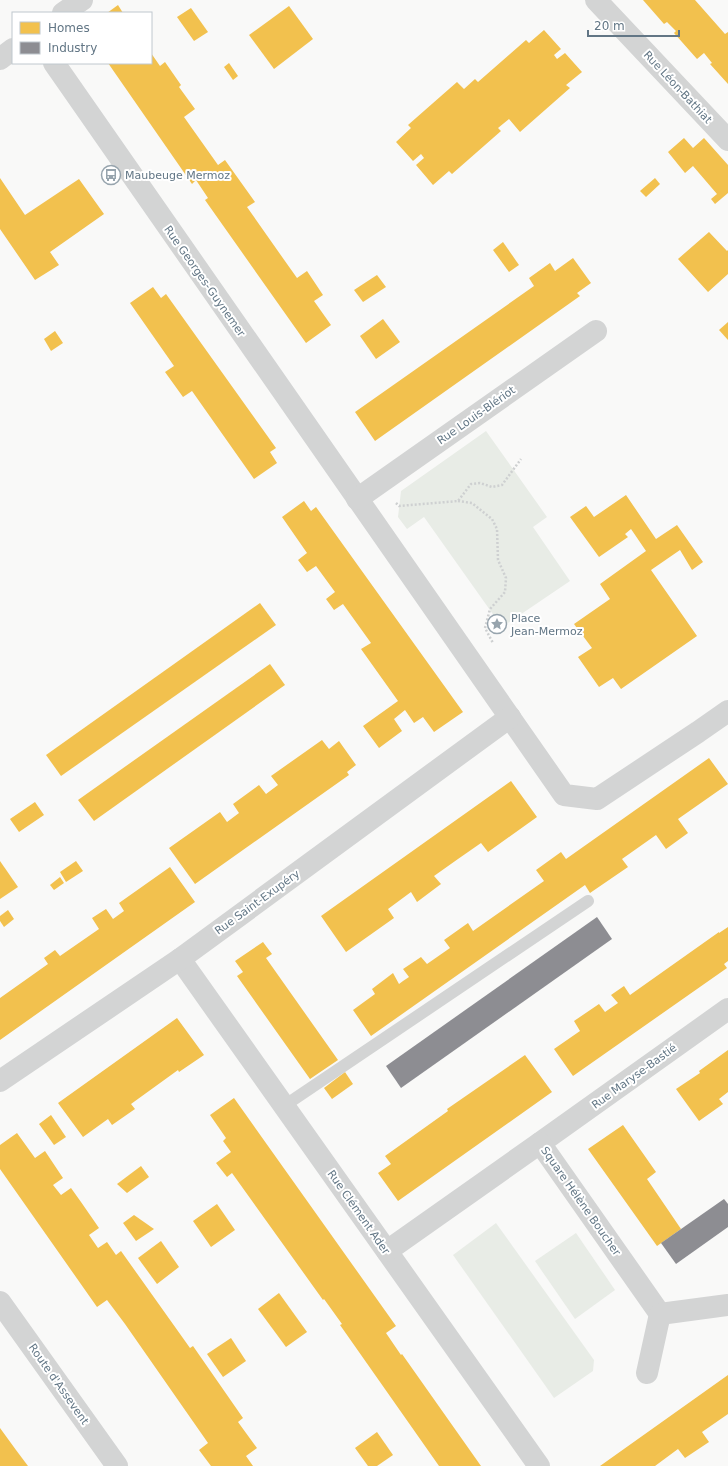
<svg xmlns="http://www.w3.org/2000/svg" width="728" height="1466" font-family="'DejaVu Sans',sans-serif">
	<rect width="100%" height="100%" fill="#f9f9f8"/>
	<g fill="#e8ece6">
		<polygon points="486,431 547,517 533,527 570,581 502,627 424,517 407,529 398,517 401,491"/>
		<polygon points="496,1223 594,1360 593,1371 554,1398 453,1255"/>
		<polygon points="576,1233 615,1290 575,1319 535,1261"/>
	</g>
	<g fill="#f2c14e">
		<polygon points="643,0 695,0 725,34 728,32 728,84 710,64 712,63 704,53 697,59 674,33 676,31 667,22 664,24"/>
		<polygon points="118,5 123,13 107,13"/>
		<polygon points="289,6 313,39 274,69 249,35"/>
		<polygon points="191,8 208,32 194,41 177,17"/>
		<polygon points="544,30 561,49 554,55 557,59 565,53 582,72 566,85 570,88 520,132 509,119 498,128 501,131 452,174 449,171 433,185 416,165 424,158 421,154 413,161 396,142 411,128 408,125 457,82 464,89 475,79 478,82 526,40 529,43"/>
		<polygon points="151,53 160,66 165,62 181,85 179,87 195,109 184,117 218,165 225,160 255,202 247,207 280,254 297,278 307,271 323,295 314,301 331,325 306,343 205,200 208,198 196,180 192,184 108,63 151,63"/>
		<polygon points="229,63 238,76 233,80 224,67"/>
		<polygon points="684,138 693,148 704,138 728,165 728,193 715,204 711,199 717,194 693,166 685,173 668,152"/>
		<polygon points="0,178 25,215 79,179 104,214 50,252 59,265 35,280 0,229"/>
		<polygon points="655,178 660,184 646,197 640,191"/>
		<polygon points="709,232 727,251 728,250 728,274 708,292 678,259"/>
		<polygon points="503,242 519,265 509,272 493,250"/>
		<polygon points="573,258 591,283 577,293 580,296 375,441 355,412 534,286 529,278 550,263 555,271"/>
		<polygon points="377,275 386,287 363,302 354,290"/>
		<polygon points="153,287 161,298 166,294 276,448 270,452 277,463 254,479 192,391 183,397 165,372 174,366 130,303"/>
		<polygon points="383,319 400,342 376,359 360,336"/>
		<polygon points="728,322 728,340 719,330"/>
		<polygon points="55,331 63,343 51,351 44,339"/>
		<polygon points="626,495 656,539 677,525 703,562 692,570 680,550 651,570 697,636 621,689 613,678 599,687 578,657 592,648 574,624 610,599 600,584 646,551 631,529 625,534 628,537 599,557 570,517 586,506 594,517"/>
		<polygon points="304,501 311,511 316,507 463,712 434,732 423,717 414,723 405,710 394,719 402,731 379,748 363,726 398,701 361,649 371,643 343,604 334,610 326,599 335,592 316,566 307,572 298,560 307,553 282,517"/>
		<polygon points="260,603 276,625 61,776 46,755"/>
		<polygon points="270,664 285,685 94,821 78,800"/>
		<polygon points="322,740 329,749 339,741 356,765 347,772 349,775 195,884 169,848 220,812 227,822 239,813 233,804 259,785 266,794 278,785 271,776"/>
		<polygon points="709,758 728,784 678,819 688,833 666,849 656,835 622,859 628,867 590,893 585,885 371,1036 353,1010 375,994 372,989 393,973 399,984 403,981 409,977 403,969 421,957 427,964 450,948 444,940 468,923 473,931 544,881 536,870 561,852 566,859"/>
		<polygon points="511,781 537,817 488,852 481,843 458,859 434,876 441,884 417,902 411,892 388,909 394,918 346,952 321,916"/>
		<polygon points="35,802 44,815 19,832 10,819"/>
		<polygon points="0,861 18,887 0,899"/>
		<polygon points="76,861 83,871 66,882 60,872"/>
		<polygon points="170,867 195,902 0,1040 0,998 48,964 44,958 55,950 60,956 99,929 92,918 106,909 113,919 124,911 119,903"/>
		<polygon points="60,877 64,883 54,890 50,885"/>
		<polygon points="8,910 14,919 4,927 0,921 0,916"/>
		<polygon points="728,927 728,961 724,964 727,968 573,1076 554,1049 580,1031 574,1021 599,1004 605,1012 618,1003 611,995 624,986 630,995 719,932 719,933"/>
		<polygon points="263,942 272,954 266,958 338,1060 310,1079 237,976 243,972 235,961"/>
		<polygon points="177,1018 204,1055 179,1072 178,1070 131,1104 135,1109 112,1125 108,1119 83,1137 58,1103"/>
		<polygon points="728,1050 728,1092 719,1099 723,1104 699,1121 676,1089 700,1073 699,1071"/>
		<polygon points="525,1055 552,1092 398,1201 378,1173 391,1164 385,1156 448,1111 447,1109"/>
		<polygon points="345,1072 353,1084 332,1099 324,1088"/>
		<polygon points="234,1098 396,1326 386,1333 401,1355 402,1354 481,1466 439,1466 340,1325 342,1324 324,1299 323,1300 232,1173 227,1177 216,1163 231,1152 223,1141 226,1138 210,1115"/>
		<polygon points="51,1115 66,1137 54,1145 39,1124"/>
		<polygon points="623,1125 656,1172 647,1179 681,1229 657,1246 588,1149"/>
		<polygon points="17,1133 35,1158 45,1151 63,1178 53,1185 61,1195 71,1188 81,1202 99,1228 89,1235 98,1248 107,1242 116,1255 121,1251 190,1348 193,1346 243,1418 238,1422 257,1448 246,1456 253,1466 211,1466 199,1450 208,1443 125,1324 107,1300 97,1307 0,1169 0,1145"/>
		<polygon points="141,1166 149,1177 127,1193 117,1184"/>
		<polygon points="217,1204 235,1230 211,1247 193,1221"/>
		<polygon points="134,1215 154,1229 136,1241 123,1223"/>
		<polygon points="161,1241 179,1267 157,1284 138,1258"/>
		<polygon points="279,1293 307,1332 286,1347 258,1309"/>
		<polygon points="231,1338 246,1361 223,1377 207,1354"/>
		<polygon points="728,1375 728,1414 702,1432 709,1442 685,1458 678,1449 655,1466 600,1466"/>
		<polygon points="0,1428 16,1450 28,1466 0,1466"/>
		<polygon points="377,1432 393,1455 377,1466 368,1466 355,1448"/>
	</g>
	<g fill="#8d8d92">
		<polygon points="597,917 612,939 401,1088 386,1066"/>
		<polygon points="724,1199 728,1204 728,1227 676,1264 661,1243"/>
	</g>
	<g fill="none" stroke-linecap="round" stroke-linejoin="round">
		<g stroke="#ced0d1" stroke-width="2.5" stroke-dasharray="2 2" stroke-linecap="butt">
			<polyline points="458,501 472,503 492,519 497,529 498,560 506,578 505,592 490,609 485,628 493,643"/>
			<polyline points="396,503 399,506 458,501 471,484 480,483 492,487 502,485 521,459"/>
		</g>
		<polyline stroke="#d3d4d4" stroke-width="12" points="284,1106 588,901"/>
		<g stroke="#d3d4d4" stroke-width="22">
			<polyline points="596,0 728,140"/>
			<polyline points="63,13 82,0"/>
			<polyline points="0,59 13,49"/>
			<polyline points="54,63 564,795 597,799 698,732 728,711"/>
			<polyline points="357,499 596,331"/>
			<polyline points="180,959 539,1466"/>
			<polyline points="0,1081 180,959 510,717"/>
			<polyline points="540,1143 728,1009"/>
			<polyline points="387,1251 540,1143 660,1314"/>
			<polyline points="647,1373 660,1314 728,1305"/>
		</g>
		<polyline stroke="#d3d4d4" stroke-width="22" points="0,1302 117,1466"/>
	</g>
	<defs>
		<symbol id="bus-ring" viewBox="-11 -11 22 22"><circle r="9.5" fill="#fff" stroke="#97a4ad" stroke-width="1.5"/><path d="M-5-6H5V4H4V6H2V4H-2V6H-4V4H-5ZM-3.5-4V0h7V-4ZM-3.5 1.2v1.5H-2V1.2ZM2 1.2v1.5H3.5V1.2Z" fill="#97a4ad"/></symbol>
		<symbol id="sight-ring" viewBox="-11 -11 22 22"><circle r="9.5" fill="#fff" stroke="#97a4ad" stroke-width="1.5"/><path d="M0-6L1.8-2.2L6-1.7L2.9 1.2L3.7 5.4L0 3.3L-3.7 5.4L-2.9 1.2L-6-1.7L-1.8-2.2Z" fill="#97a4ad"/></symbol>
	</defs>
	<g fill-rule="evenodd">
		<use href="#bus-ring" x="100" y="164" width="22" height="22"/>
		<use href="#sight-ring" x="486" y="613" width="22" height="22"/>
	</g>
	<g text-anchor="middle" stroke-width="4" stroke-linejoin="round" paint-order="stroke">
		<g font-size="11" fill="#627685" stroke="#fff">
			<text transform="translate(678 87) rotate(47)" y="4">Rue Léon-Bathiat</text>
			<text transform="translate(205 281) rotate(55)" y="4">Rue Georges-Guynemer</text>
			<text transform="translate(476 415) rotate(-35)" y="4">Rue Louis-Blériot</text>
			<text transform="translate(257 902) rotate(-36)" y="4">Rue Saint-Exupéry</text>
			<text transform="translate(634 1076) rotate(-36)" y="4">Rue Maryse-Bastié</text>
			<text transform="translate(581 1201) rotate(55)" y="4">Square Hélène Boucher</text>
			<text transform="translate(359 1212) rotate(55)" y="4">Rue Clément Ader</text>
			<text transform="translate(59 1384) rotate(55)" y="4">Route d'Assevent</text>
		</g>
		<g font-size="11" fill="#627685" stroke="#fff" text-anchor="start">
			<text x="125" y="179">Maubeuge Mermoz</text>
			<text x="511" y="622">Place<tspan x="511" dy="13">Jean-Mermoz</tspan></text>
		</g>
	</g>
	<rect x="12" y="12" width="140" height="52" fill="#ffffff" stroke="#c0c8ce"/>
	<rect x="20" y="22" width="20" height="12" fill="#f2c14e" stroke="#c0c8ce"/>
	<text x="48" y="32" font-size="12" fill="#627685">Homes</text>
	<rect x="20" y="42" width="20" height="12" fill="#8d8d92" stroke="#c0c8ce"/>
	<text x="48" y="52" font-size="12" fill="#627685">Industry</text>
	<path d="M588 30v6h91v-6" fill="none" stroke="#627685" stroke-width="2"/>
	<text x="594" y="30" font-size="12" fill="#627685" stroke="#ffffff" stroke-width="3" paint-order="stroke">20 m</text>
</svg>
